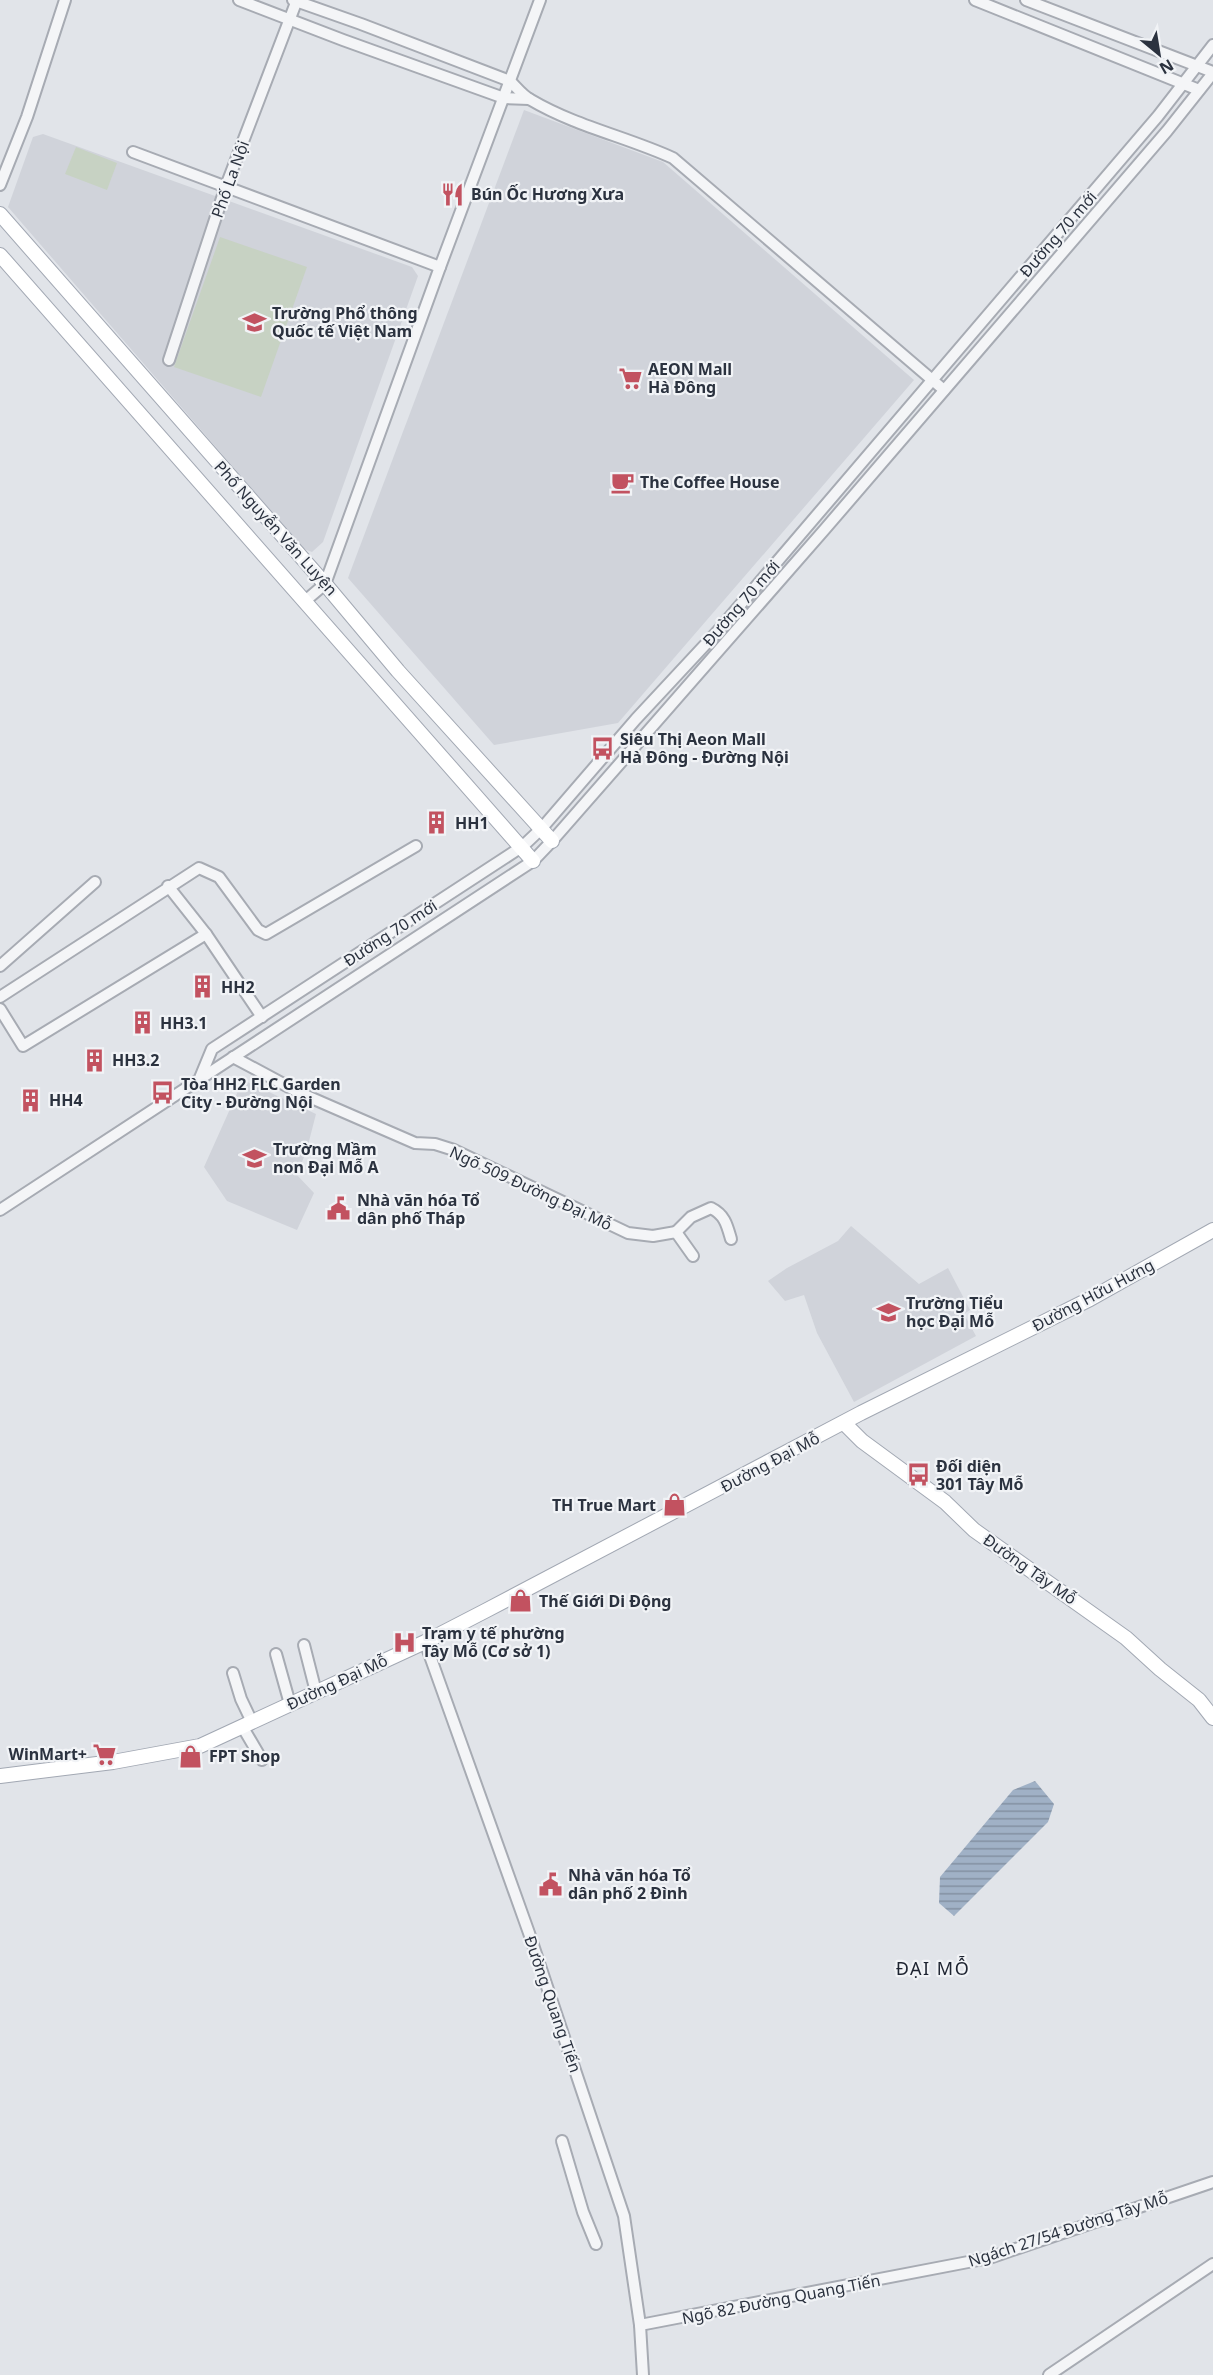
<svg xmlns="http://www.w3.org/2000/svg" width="1213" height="2375" font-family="'Noto Sans',sans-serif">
	<defs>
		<pattern id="water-rules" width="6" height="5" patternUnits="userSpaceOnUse" patternTransform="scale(1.5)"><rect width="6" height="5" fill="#a0b1c6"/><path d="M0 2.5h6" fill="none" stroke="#8391a2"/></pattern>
	</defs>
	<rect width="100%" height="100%" fill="#e1e4e9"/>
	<g fill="#d0d3da">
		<polygon points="524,110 663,162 914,380 618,723 494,745 348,578"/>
		<polygon points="43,134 412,267 418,276 323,542 312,552 304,549 8,207 33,137"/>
		<polygon points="243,1080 316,1114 307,1149 297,1175 314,1193 297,1230 227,1201 204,1167"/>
		<polygon points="851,1226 919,1284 948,1268 970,1310 964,1314 976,1336 854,1402 817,1333 804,1295 785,1301 768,1281 787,1268 838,1241"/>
	</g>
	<g fill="#c7d2c3">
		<polygon points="76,147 117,163 107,190 65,174"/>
		<polygon points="220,237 307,267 261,397 174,367"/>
	</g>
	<polygon fill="url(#water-rules)" points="1035,1781 1054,1804 1048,1822 954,1916 939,1903 940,1877 1013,1790"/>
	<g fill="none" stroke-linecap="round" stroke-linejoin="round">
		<defs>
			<g id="minor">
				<polyline points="239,0 343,40 504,98 529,99"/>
				<path d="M293 0 361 24 510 81C517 88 523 96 531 100 575 126 627 137 673 158L944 390"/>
				<polyline points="975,0 1199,90"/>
				<polyline points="1026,0 1213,72"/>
				<polyline points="133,152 440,267"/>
				<polyline points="0,185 27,117 65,0"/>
				<polyline points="169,360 226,186 297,0"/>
				<polyline points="305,601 325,584 440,267 540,0"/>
				<polyline points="206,934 262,1017"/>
				<polyline points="0,966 95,882"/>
				<polyline points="0,997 199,868 219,877 258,930 266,934 416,846"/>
				<polyline points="0,1009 23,1046 206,934 168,886"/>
				<polyline points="233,1057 300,1093 415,1143 435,1144 454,1150 628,1233 653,1236 676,1232 693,1256"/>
				<polyline points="200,1078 212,1049 523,846 542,828 636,719 717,632 1158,116 1213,45"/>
				<polyline points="0,1210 533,861 552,841 825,529 1167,131 1213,73"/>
				<path d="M676 1232 691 1217 711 1208C725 1215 727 1225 731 1239"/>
				<polyline points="425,1642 529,1933 624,2216 640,2325 643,2375"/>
				<polyline points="304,1645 316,1692"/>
				<polyline points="276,1654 290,1704"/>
				<polyline points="233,1673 241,1699 252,1722"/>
				<polyline points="242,1726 262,1760"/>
				<polyline points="562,2141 583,2212 596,2244"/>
				<polyline points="640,2325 989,2258 1213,2182"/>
				<polyline points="1049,2375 1213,2264"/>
			</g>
			<g id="major">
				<polyline points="0,214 325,584 398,671 552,841"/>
				<polyline points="0,255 533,861"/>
				<polyline points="844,1423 862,1441 945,1502 974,1530 1126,1638 1160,1669 1199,1700 1213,1718"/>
				<polyline points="0,1776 113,1762 200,1746 425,1642 485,1611 861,1413 1090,1299 1213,1230"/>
			</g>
		</defs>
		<use href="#minor" stroke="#a7abb3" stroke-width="14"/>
		<use href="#major" stroke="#a2a8b3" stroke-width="16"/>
		<use href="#minor" stroke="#f4f5f7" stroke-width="10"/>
		<use href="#major" stroke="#fff" stroke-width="14"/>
	</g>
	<defs>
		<symbol id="restaurant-bare" viewBox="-9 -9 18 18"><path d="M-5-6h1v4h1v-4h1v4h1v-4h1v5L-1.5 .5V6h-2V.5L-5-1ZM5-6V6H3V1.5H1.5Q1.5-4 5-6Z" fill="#c25260" stroke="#f1f3f6" stroke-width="2.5" paint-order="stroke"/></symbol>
		<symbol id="school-bare" viewBox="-9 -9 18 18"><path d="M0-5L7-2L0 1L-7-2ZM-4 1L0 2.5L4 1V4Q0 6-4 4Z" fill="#c25260" stroke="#f1f3f6" stroke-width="2.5" paint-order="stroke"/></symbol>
		<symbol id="supermarket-bare" viewBox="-9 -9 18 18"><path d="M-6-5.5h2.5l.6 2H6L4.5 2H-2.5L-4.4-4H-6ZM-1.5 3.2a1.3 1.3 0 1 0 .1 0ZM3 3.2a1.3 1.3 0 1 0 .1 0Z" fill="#c25260" stroke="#f1f3f6" stroke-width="2.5" paint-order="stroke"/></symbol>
		<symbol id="cafe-bare" viewBox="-9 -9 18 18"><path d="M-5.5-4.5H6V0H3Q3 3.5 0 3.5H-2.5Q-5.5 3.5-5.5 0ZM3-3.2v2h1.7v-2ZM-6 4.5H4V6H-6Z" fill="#c25260" stroke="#f1f3f6" stroke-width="2.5" paint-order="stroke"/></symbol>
		<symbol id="bus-bare" viewBox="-9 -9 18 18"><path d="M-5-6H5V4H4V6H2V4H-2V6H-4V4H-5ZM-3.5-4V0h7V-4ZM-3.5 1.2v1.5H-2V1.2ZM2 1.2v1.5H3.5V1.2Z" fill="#c25260" stroke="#f1f3f6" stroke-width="2.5" paint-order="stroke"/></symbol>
		<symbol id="building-bare" viewBox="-9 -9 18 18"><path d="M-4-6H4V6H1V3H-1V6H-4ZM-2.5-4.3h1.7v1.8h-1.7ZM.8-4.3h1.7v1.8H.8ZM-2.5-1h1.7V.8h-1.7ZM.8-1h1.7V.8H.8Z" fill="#c25260" stroke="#f1f3f6" stroke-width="2.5" paint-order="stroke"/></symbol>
		<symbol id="civic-bare" viewBox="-9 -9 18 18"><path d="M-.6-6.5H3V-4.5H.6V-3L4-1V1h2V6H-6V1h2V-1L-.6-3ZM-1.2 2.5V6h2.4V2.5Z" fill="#c25260" stroke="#f1f3f6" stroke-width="2.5" paint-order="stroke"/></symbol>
		<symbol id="shop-bare" viewBox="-9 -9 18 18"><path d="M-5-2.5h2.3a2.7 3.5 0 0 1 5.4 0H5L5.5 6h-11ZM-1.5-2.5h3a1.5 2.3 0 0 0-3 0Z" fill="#c25260" stroke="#f1f3f6" stroke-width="2.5" paint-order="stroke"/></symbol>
		<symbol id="hospital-bare" viewBox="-9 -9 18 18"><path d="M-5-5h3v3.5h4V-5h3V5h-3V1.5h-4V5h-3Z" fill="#c25260" stroke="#f1f3f6" stroke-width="2.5" paint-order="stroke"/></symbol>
	</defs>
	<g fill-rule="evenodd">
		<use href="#restaurant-bare" x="436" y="178" width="33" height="33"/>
		<use href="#school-bare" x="238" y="306" width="33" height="33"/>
		<use href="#supermarket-bare" x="614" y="362" width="33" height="33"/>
		<use href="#cafe-bare" x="606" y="466" width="33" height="33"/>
		<use href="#bus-bare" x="586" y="732" width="33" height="33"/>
		<use href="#building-bare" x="420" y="806" width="33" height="33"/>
		<use href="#building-bare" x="186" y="970" width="33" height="33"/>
		<use href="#building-bare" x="126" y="1006" width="33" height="33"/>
		<use href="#building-bare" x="78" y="1044" width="33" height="33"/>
		<use href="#bus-bare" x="146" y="1076" width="33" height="33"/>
		<use href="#building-bare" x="14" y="1084" width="33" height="33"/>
		<use href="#school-bare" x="238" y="1142" width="33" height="33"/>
		<use href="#civic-bare" x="322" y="1192" width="33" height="33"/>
		<use href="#school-bare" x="872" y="1296" width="33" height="33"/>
		<use href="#bus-bare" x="902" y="1458" width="33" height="33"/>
		<use href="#shop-bare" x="658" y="1488" width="33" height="33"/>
		<use href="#shop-bare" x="504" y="1584" width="33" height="33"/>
		<use href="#hospital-bare" x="388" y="1626" width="33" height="33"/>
		<use href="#supermarket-bare" x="88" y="1738" width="33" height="33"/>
		<use href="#shop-bare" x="174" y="1740" width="33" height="33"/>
		<use href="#civic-bare" x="534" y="1868" width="33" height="33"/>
	</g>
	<g text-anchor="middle" stroke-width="4.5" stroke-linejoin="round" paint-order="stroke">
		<g font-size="16" fill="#2b323f" stroke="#f1f3f6">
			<text transform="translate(230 179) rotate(-70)" y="6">Phố La Nội</text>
			<text transform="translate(1058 234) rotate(-49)" y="6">Đường 70 mới</text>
			<text transform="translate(276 528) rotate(48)" y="6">Phố Nguyễn Văn Luyện</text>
			<text transform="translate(741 603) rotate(-49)" y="6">Đường 70 mới</text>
			<text transform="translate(390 933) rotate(-33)" y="6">Đường 70 mới</text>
			<text transform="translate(531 1188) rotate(25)" y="6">Ngõ 509 Đường Đại Mỗ</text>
			<text transform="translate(1093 1295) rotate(-28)" y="6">Đường Hữu Hưng</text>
			<text transform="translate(770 1462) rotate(-28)" y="6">Đường Đại Mỗ</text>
			<text transform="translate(1030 1569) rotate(35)" y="6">Đường Tây Mỗ</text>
			<text transform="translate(337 1682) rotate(-25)" y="6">Đường Đại Mỗ</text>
			<text transform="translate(553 2004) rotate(71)" y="6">Đường Quang Tiến</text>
			<text transform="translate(1068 2229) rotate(-18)" y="6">Ngách 27/54 Đường Tây Mỗ</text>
			<text transform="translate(781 2299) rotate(-11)" y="6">Ngõ 82 Đường Quang Tiến</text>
		</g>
		<g font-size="16" font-weight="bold" fill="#2b323f" stroke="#f1f3f6" text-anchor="start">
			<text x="471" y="200">Bún Ốc Hương Xưa</text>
			<text x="272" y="319">Trường Phổ thông<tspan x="272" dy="18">Quốc tế Việt Nam</tspan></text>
			<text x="648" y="375">AEON Mall<tspan x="648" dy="18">Hà Đông</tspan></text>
			<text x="640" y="488">The Coffee House</text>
			<text x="620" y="745">Siêu Thị Aeon Mall<tspan x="620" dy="18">Hà Đông - Đường Nội</tspan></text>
			<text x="455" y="829">HH1</text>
			<text x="221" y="993">HH2</text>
			<text x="160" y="1029">HH3.1</text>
			<text x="112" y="1066">HH3.2</text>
			<text x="181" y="1090">Tòa HH2 FLC Garden<tspan x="181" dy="18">City - Đường Nội</tspan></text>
			<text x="49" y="1106">HH4</text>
			<text x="273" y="1155">Trường Mầm<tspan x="273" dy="18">non Đại Mỗ A</tspan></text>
			<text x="357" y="1206">Nhà văn hóa Tổ<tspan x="357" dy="18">dân phố Tháp</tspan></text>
			<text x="906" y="1309">Trường Tiểu<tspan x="906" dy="18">học Đại Mỗ</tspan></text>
			<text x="936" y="1472">Đối diện<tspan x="936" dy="18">301 Tây Mỗ</tspan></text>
			<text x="656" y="1511" text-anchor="end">TH True Mart</text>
			<text x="539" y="1607">Thế Giới Di Động</text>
			<text x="422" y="1639">Trạm y tế phường<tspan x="422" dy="18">Tây Mỗ (Cơ sở 1)</tspan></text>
			<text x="87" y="1760" text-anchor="end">WinMart+</text>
			<text x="209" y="1762">FPT Shop</text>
			<text x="568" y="1881">Nhà văn hóa Tổ<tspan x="568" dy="18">dân phố 2 Đình</tspan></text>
		</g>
		<g font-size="18" letter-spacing="1.5" fill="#1d2330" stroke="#f1f3f6">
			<text x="933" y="1975">ĐẠI MỖ</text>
		</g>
	</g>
	<g transform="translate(1159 54) rotate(150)" stroke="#f1f3f6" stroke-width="4.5" paint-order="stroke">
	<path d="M0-4.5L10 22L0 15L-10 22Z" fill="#2b323f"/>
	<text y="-9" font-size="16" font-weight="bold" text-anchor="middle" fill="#2b323f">N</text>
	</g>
</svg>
